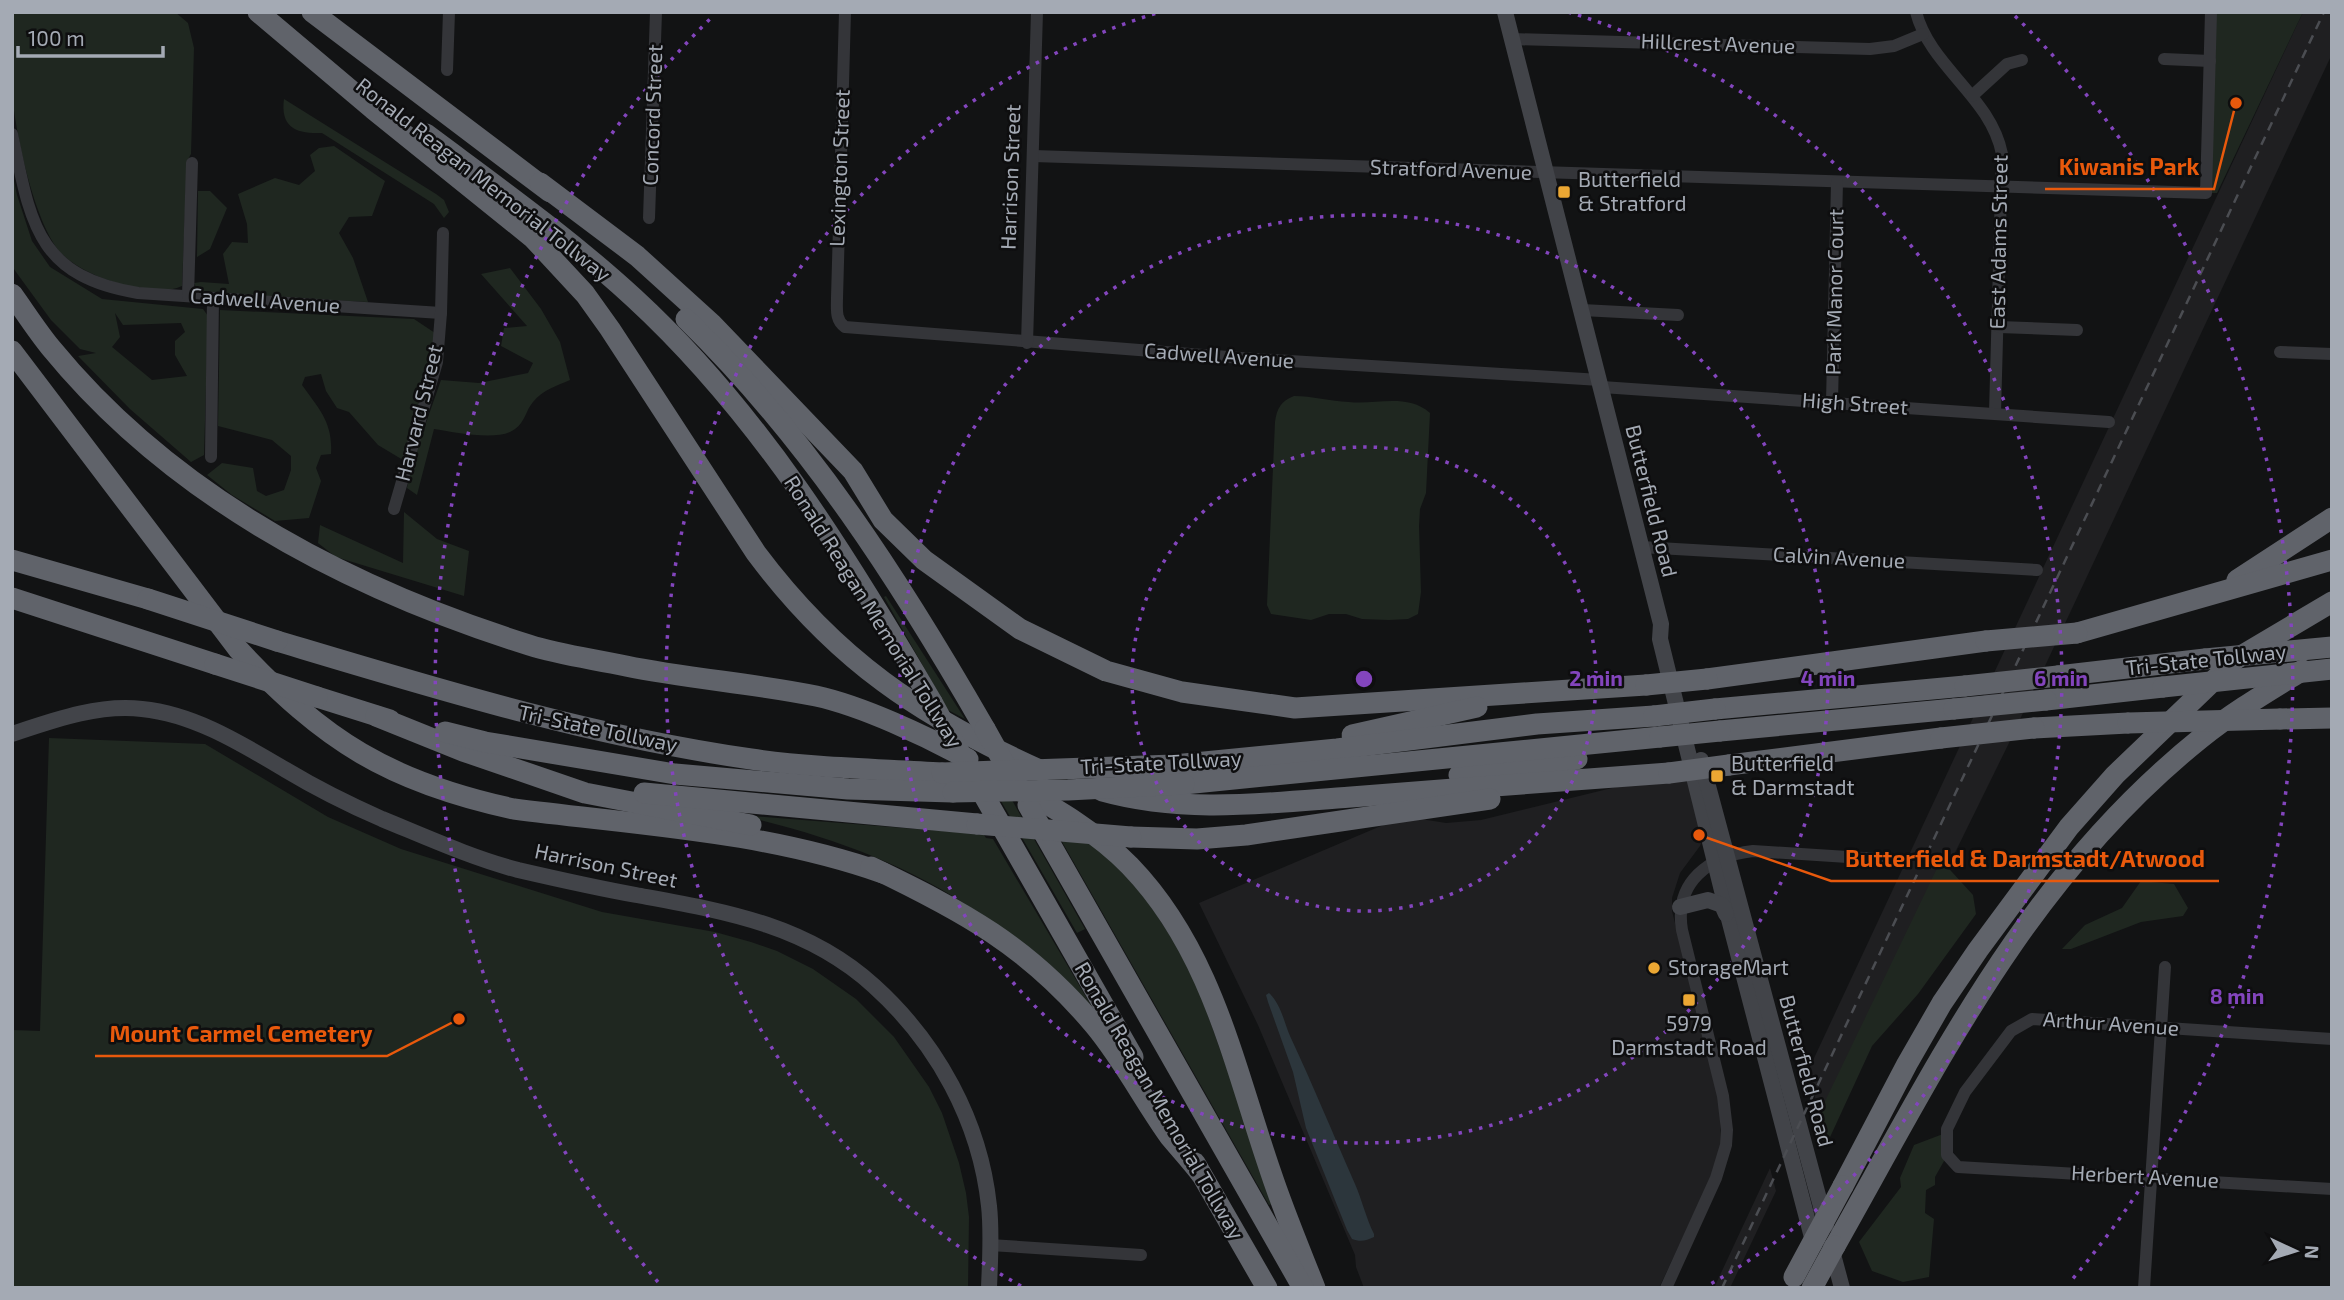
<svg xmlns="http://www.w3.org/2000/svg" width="2344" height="1300" font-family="'Exo 2',sans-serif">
	<rect width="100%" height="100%" fill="#121314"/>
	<g fill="#1f1f21">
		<polygon points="2303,12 2332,12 2332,54 2008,745 1822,1123 1808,1071"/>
		<polygon points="1684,767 1702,840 1700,846 1680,873 1672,898 1672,911 1720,1102 1721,1146 1709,1182 1659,1288 1364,1288 1356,1267 1355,1255 1258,1025 1199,903 1395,820 1421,819 1446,823 1481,820 1616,787"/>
		<polygon points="1770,1168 1776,1191 1730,1288 1714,1288"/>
	</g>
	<g fill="#1f2720" fill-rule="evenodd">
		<path d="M12 12H175L188 23 194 48 191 154 187 161 182 286C165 294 138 289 120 284 100 278 78 269 63 255 35 228 15 131 12 93 10 66 12 39 12 12Z"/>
		<polygon points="2216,12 2303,12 2217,193 2210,193"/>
		<path d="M284 99 436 194 444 200 449 212 444 218 434 204 322 133C297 134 280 128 284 99Z"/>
		<polygon points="334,146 385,181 372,216 349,217 339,233 353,258 368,302 199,293 194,283 201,282 229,284 223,254 232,242 248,243 247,224 238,194 275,178 299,185 315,171 310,155 319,148"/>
		<path d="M12 171 17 195 32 241 50 267 102 299 203 309 208 316 204 455 191 462 130 409 78 356 96 353 80 349 51 320 16 272 12 266ZM115 313 123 325 181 323 185 332 175 341V355L187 376 152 380 112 347 120 337Z"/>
		<polygon points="198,191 210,191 227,208 210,249 197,257"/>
		<path d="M510 268 541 309 560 342 570 380C556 386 543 390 533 402 526 410 525 422 515 429 499 442 454 432 434 429L417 495 407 488 413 460 441 380 479 383 528 373 533 363 501 346 504 328 527 326 481 274Z"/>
		<path d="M220 310 414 319 435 333 432 364 403 460 378 445 349 412 337 408 326 391 321 374 305 377 302 385C319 409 333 422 331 454L321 455 316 468 321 481 309 518 275 521 232 495 207 475 222 463 253 468 257 491 266 496 284 490 291 470V456L272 440 218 426Z"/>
		<path d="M1294 396C1312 396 1330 401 1349 402 1376 405 1407 393 1430 413L1426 493 1420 509 1419 526 1421 592 1418 614 1408 619 1389 620 1362 619 1346 614H1329L1311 620 1271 614 1267 605 1275 422C1277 408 1281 401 1294 396Z"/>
		<polygon points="404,512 437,539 469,551 464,596 336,557 318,543 320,525 403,563"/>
		<polygon points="886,596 965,719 948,710 884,597"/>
		<polygon points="49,738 205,744 328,817 401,849 602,912 715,932 751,942 777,951 813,969 856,999 894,1037 929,1087 942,1113 959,1163 966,1193 969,1217 968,1288 12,1288 12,1030 40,1031"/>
		<polygon points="990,782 1008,793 1085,929 1077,933"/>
		<path d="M752 816 967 833 984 835 986 838 993 839 1092 1007C1054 976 1017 940 977 912 910 865 830 837 752 818Z"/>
		<polygon points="1061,840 1094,844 1143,894 1191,968 1275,1203 1269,1205"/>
		<polygon points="1941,860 1973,895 1976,914 1918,994 1872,1046 1825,1148 1816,1120"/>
		<polygon points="2141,881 2174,884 2188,908 2183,916 2141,922 2071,949 2062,949 2085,925 2122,908"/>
		<polygon points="1943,1134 1944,1161 1935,1177 1935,1185 1926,1190 1925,1213 1934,1219 1929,1277 1903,1282 1872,1271 1859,1242 1901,1187 1900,1178 1914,1145"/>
	</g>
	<path fill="#2c363c" d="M1269 993C1281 1004 1284 1022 1290 1036 1313 1085 1333 1134 1355 1184 1362 1200 1366 1218 1374 1234V1237C1366 1241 1360 1242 1352 1239L1347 1230 1306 1128 1293 1072 1268 1002 1266 995Z"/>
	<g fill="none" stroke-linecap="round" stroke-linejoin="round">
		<g stroke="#343539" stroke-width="12">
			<path d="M845 12 837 298C837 309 835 320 845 327L1241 358 1600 380"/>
			<path d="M1916 12C1930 67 1991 97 2002 154L1995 413"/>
			<polyline points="1512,39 1870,49 1894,46 1923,34"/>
			<polyline points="2164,59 2210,61"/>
			<polyline points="447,70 449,12"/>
			<polyline points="1972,96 2007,64 2022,60"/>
			<path d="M12 134C31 223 36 276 138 293L441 313"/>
			<polyline points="1033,156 2206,193 2211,12"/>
			<polyline points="649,218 656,12"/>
			<polyline points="188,296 192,163"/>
			<polyline points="1582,310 1678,315"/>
			<polyline points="1999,327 2077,330"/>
			<polyline points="1027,343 1037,12"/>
			<polyline points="2280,352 2332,354"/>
			<polyline points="1602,387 2109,422"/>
			<polyline points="1832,402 1837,182"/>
			<polyline points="211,457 213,298"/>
			<polyline points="394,509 437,362 441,313 443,233"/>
			<polyline points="1641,547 2037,570"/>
			<polyline points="2332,1039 2032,1019 2011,1031 1965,1092 1947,1129 1947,1155 1958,1167 2332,1189"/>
			<polyline points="990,1245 1141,1255"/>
			<path d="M1666 1288 1716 1178 1726 1145 1727 1130 1723 1096 1682 930C1674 882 1709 856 1753 851L1894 860"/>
			<polyline points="2144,1288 2165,967"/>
		</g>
		<g stroke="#424449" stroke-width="16">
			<polyline points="1505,12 1661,624 1660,639 1729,919 1814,1245"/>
			<path d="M12 734C54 720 98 704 142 709 194 714 242 744 286 770 316 788 350 805 382 819 426 837 472 858 518 870 557 879 597 888 636 895 723 911 806 924 874 986 937 1043 980 1121 989 1206 992 1233 990 1260 989 1288"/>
			<polyline points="1701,760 1826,1225"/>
			<polyline points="1680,907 1708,900 1722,905 1726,914"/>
			<polyline points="1831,1247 1842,1288"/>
		</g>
		<g stroke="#60636a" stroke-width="21">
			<path d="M258 12 373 109 533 238 585 294 610 329 756 553C836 660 921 717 1042 771"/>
			<polyline points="312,12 550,192"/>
			<path d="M426 134C497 187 569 238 634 298 759 413 847 557 932 702"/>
			<polyline points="540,183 637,256 712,324 853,471 883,520 924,560 1020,629 1106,671 1182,692 1295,708 1646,685"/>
			<path d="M12 294C25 312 37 331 51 348 173 497 348 588 529 645 560 655 594 659 626 666 689 679 753 683 816 696 862 706 926 736 968 759"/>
			<path d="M686 319C809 439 900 581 985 729"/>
			<path d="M12 351 238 649C324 741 389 782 514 809 638 825 764 831 883 873"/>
			<polyline points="12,560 148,599"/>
			<polyline points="2237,580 2332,518"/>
			<polyline points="12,598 215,664"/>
			<polyline points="2077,633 2332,560"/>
			<path d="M277 641C434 688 589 736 751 759 814 768 879 769 942 773"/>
			<polyline points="2058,676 2205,659"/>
			<polyline points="1707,679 1986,641"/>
			<polyline points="317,697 390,720"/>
			<polyline points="2046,700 2163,687"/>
			<polyline points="1715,709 1965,686"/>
			<polyline points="376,716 463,751 585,793 751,825"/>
			<polyline points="2280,719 2332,718"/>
			<polyline points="2034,728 2128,723"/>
			<polyline points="1720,731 1954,709"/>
			<polyline points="445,732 485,742 675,774 848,789 953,792"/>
			<polyline points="1352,735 1477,707"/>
			<polyline points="1174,765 1337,749 1537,724 1654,716"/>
			<polyline points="1729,765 1941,738"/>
			<polyline points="1459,775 1577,759"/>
			<polyline points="974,778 1133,1057"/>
			<polyline points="1184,784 1660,737"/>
			<path d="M1017 787C1057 809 1098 833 1130 866 1212 951 1234 1066 1271 1173 1284 1212 1300 1250 1315 1288"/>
			<path d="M1102 791C1184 814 1267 803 1351 797 1457 789 1563 780 1669 773"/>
			<polyline points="644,793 977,824"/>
			<polyline points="1028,805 1303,1288"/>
			<polyline points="1131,837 1197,839 1246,835 1490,799"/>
			<path d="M871 867C963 911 1028 946 1095 1026 1124 1061 1144 1101 1170 1137 1180 1149 1191 1161 1201 1174"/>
			<polyline points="1195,1163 1267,1288"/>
			<polyline points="1843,1186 1907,1064 1942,1003 1978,950 2069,827 2115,775 2236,659 2332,602"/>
			<path d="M1835 1246C1941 1058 2028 877 2201 738 2233 712 2269 691 2303 670"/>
		</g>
		<polyline stroke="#4b4d52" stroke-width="2.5" stroke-dasharray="9 7" stroke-linecap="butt" points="1722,1288 2324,12"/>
		<g stroke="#60636a" stroke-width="21">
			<polyline points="148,599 277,641"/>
			<polyline points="1986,641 2077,633"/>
			<polyline points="2205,659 2332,647"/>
			<polyline points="215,664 317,697"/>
			<polyline points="1646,685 1707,679"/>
			<polyline points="1965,686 2058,676"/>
			<polyline points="2163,687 2332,669"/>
			<polyline points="932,702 969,770"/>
			<polyline points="1954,709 2046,700"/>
			<polyline points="1654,716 1715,709"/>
			<polyline points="2128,723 2280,719"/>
			<polyline points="985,729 1013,779"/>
			<polyline points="1660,737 1720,731"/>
			<polyline points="1941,738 2034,728"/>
			<polyline points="942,773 1174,765"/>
			<polyline points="1669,773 1729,765"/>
			<polyline points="953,792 1068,790 1184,784"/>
			<polyline points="977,824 1131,837"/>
			<polyline points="1794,1277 1843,1186"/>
			<polyline points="1812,1288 1835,1246"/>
		</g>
	</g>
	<g fill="none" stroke="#8345bd" stroke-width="3.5" stroke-dasharray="3.5 7">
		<circle cx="1364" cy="679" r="232"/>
		<circle cx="1364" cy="679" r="464"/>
		<path d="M1021 1286A697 697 0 0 1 1160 12M1568 12A697 697 0 0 1 1707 1286"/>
		<path d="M658 1282A929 929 0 0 1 713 16M2015 16A929 929 0 0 1 2070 1282"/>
	</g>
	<g fill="#eba733" stroke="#0e0e0f" stroke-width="2.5">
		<rect x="1557" y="185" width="14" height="14" rx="3.5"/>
		<rect x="1710" y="769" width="14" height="14" rx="3.5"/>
		<circle cx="1654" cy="968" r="7"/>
		<rect x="1682" y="993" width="14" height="14" rx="3.5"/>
	</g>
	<g text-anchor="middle" stroke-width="5" stroke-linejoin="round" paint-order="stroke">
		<g font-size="21" fill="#a4aab4" stroke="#0e0e0f">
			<text transform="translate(1718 44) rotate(2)" y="7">Hillcrest Avenue</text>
			<text transform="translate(653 115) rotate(-88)" y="7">Concord Street</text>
			<text transform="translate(840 168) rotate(-88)" y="7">Lexington Street</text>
			<text transform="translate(1451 170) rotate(2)" y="7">Stratford Avenue</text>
			<text transform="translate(1011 177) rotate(-88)" y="7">Harrison Street</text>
			<text transform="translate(483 180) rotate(38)" y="7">Ronald Reagan Memorial Tollway</text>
			<text transform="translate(1999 242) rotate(-89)" y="7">East Adams Street</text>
			<text transform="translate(1835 292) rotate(-89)" y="7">Park Manor Court</text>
			<text transform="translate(265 301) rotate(4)" y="7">Cadwell Avenue</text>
			<text transform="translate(1219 356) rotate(4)" y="7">Cadwell Avenue</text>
			<text transform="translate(1855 404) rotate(4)" y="7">High Street</text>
			<text transform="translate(419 413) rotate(-76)" y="7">Harvard Street</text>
			<text transform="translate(1651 501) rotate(76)" y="7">Butterfield Road</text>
			<text transform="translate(1839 558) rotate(3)" y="7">Calvin Avenue</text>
			<text transform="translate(873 612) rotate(58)" y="7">Ronald Reagan Memorial Tollway</text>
			<text transform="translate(2206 660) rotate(-6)" y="7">Tri-State Tollway</text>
			<text transform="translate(598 729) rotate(12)" y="7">Tri-State Tollway</text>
			<text transform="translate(1161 763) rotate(-3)" y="7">Tri-State Tollway</text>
			<text transform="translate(606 866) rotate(12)" y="7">Harrison Street</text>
			<text transform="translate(2111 1024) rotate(4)" y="7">Arthur Avenue</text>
			<text transform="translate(1806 1071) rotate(75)" y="7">Butterfield Road</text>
			<text transform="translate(1159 1101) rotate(60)" y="7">Ronald Reagan Memorial Tollway</text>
			<text transform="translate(2145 1177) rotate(3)" y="7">Herbert Avenue</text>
		</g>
		<g font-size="21" fill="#a4aab4" stroke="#0e0e0f" text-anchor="start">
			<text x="1578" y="187">Butterfield<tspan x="1578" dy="24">&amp; Stratford</tspan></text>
			<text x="1731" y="771">Butterfield<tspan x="1731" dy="24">&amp; Darmstadt</tspan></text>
			<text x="1668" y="975">StorageMart</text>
			<text x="1689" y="1031" text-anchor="middle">5979<tspan x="1689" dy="24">Darmstadt Road</tspan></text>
		</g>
	</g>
	<circle cx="1364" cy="679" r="10" fill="#8345bd" stroke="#0e0e0f" stroke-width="3.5"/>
	<g font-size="21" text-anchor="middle" font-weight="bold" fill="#8345bd" stroke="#0e0e0f" stroke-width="5" stroke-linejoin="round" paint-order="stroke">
		<text x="1596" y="686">2 min</text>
		<text x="1828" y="686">4 min</text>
		<text x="2061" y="686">6 min</text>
		<text x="2237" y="1004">8 min</text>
	</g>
	<path fill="none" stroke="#e8590c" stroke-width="2.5" d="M2236 103L2214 189H2045M1699 835L1831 881H2219M459 1019L387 1056H95"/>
	<g fill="#e8590c" stroke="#0e0e0f" stroke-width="2.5">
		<circle cx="2236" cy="103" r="7"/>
		<circle cx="1699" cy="835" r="7"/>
		<circle cx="459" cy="1019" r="7"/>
	</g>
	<g font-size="23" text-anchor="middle" font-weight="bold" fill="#e8590c" stroke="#0e0e0f" stroke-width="5" stroke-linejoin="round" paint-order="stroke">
		<text x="2129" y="175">Kiwanis Park</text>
		<text x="2025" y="867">Butterfield &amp; Darmstadt/Atwood</text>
		<text x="241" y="1042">Mount Carmel Cemetery</text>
	</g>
	<rect width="2344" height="1300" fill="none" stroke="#a4aab4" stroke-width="28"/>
	<g transform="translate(2295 1251) rotate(94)" stroke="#0e0e0f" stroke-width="5" paint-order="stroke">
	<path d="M0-5L12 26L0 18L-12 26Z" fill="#a4aab4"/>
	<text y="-10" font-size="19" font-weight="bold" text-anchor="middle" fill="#a4aab4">N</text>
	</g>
	<path d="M18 46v10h145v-10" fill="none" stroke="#a4aab4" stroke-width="3.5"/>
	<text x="28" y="46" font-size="21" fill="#a4aab4" stroke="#0e0e0f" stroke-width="5" paint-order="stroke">100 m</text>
</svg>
